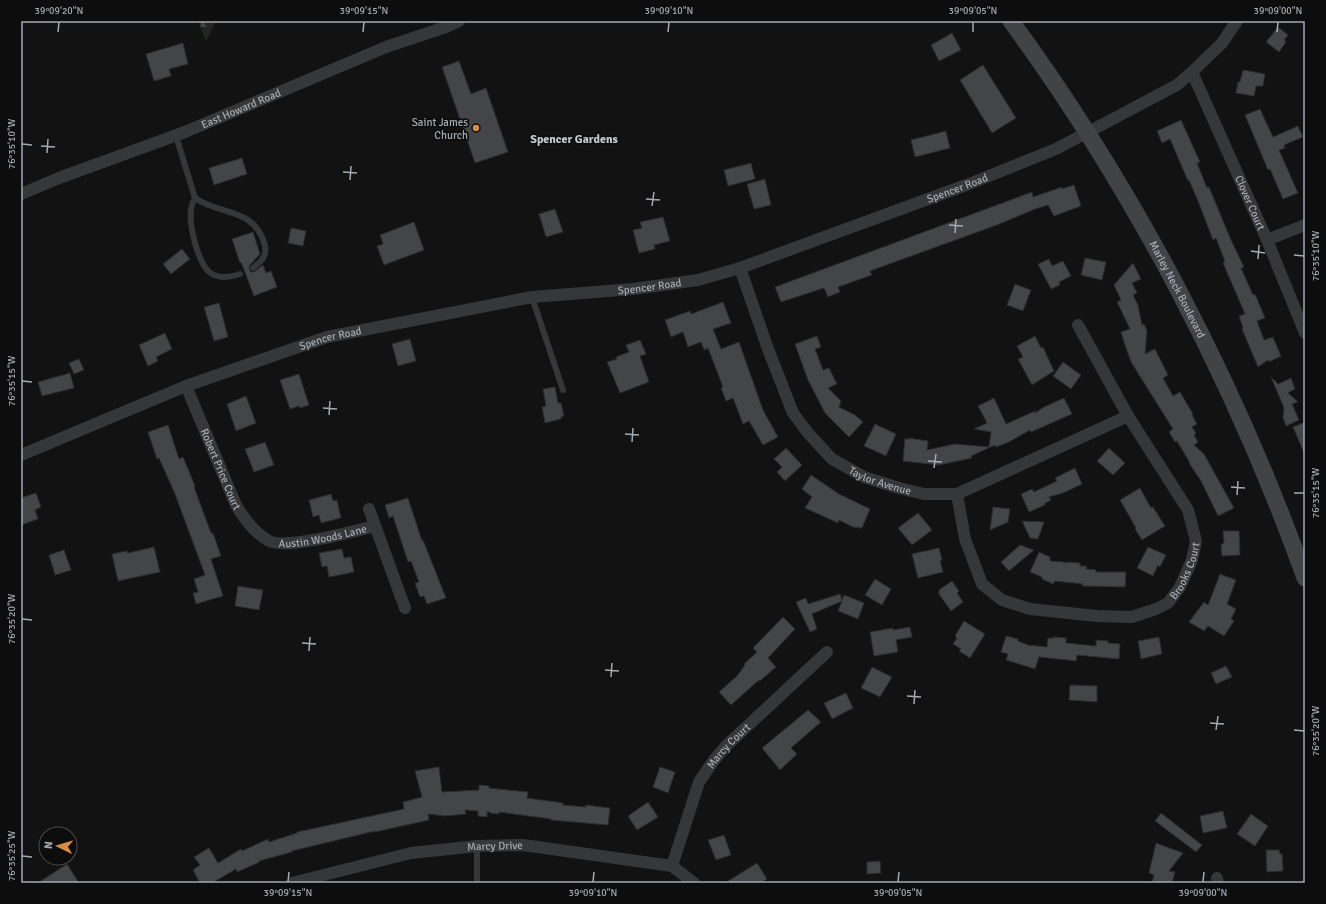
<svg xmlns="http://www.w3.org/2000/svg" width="1326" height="904" font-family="Signika,sans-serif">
	<defs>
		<pattern id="forest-firs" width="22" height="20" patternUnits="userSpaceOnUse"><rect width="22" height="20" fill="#212720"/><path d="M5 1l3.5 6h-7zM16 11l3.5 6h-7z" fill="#3e443e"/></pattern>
	</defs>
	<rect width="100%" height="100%" fill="#121213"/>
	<polygon fill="url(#forest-firs)" points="198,21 216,21 206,41"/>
	<g fill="#444548" stroke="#2c2c2f">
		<polygon points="1278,27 1288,35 1284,40 1286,42 1279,52 1266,42"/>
		<polygon points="952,33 961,50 939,61 931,45"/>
		<polygon points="183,43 188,64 169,69 171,76 154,81 146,54"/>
		<polygon points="459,61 471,94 486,88 508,152 475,163 442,67"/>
		<polygon points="983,65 1016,118 992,133 960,80"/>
		<polygon points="1243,70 1265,74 1263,86 1256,86 1254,96 1236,93 1238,82 1240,82"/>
		<polygon points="1260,109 1273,137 1298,126 1303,137 1284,145 1285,148 1279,150 1298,193 1283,199 1270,169 1268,170 1245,115"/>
		<polygon points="1181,120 1200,162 1197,163 1207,188 1209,187 1231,240 1244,267 1241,268 1253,295 1255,294 1265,318 1257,321 1264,340 1273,337 1281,356 1269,362 1268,360 1258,367 1242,329 1243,328 1239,316 1245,314 1223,263 1225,262 1216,238 1213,240 1198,201 1189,180 1188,181 1170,139 1162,143 1157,131"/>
		<polygon points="946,131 950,148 915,157 911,140"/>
		<polygon points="242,158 247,174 214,185 209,168"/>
		<polygon points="751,163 755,179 728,186 724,170"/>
		<polygon points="765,179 771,205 754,209 747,184"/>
		<polygon points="1074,185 1081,206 1054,216 1048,205 1035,209 997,225 870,271 872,275 838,287 840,292 828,297 824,288 781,302 775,287 1032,192 1033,197 1062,187 1062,189"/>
		<polygon points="555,209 563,232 546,237 539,214"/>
		<polygon points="663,217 670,241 654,245 655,249 639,253 633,230 642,228 640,222"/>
		<polygon points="414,222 424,250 384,265 377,246 383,244 380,235"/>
		<polygon points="291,228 306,231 303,246 288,243"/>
		<polygon points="253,232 260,254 250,265 249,269 251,272 254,272 263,265 266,273 271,271 277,287 254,296 241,262 240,263 232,239"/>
		<polygon points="182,249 190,259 171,274 163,264"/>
		<polygon points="1085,258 1106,262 1102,280 1081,275"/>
		<polygon points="1049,259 1052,266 1063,261 1071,276 1059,282 1060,285 1051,289 1038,264"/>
		<polygon points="1133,263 1141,279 1132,283 1137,293 1133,295 1138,305 1142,325 1144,324 1147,331 1145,354 1155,349 1168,375 1163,378 1173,396 1180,392 1193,414 1192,415 1197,424 1192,427 1196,433 1194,435 1198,442 1194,445 1204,454 1234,508 1218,516 1201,481 1189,463 1190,463 1177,441 1175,442 1169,432 1173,429 1131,362 1124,342 1121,332 1130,329 1117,302 1121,300 1114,285"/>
		<polygon points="1015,284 1031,290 1023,311 1007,305"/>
		<polygon points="723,302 731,323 713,329 721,349 739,342 763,410 778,437 763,445 749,421 743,424 733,398 726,401 721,388 723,387 708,348 704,350 701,342 688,347 683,332 671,337 665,320 690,311 691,314"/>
		<polygon points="219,303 228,337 214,341 204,307"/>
		<polygon points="165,333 172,349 156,357 158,361 148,366 139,345"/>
		<polygon points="817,336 821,347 815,349 823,370 829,368 837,384 828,388 841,401 839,407 855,415 863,422 849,437 825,413 808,380 795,344"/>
		<polygon points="1035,336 1041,348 1043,347 1054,371 1032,385 1018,359 1023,357 1017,346"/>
		<polygon points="410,339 416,361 398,366 392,344"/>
		<polygon points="640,340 646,354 640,356 649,382 620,393 607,362 617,359 616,357 629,352 626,345"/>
		<polygon points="79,359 84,370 74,374 69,363"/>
		<polygon points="1063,362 1081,375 1071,389 1053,376"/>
		<polygon points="70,373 74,388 42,396 38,382"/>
		<polygon points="299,374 309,405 300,408 299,406 290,409 280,380"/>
		<polygon points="1271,377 1278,384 1291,378 1295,389 1288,393 1298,402 1292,404 1299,420 1286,426 1283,418 1284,408"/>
		<polygon points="555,387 558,403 561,403 564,416 561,417 561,419 545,423 542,407 546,406 543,389"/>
		<polygon points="246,396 256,423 236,431 227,404"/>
		<polygon points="994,398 1006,424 1035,411 1035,413 1044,407 1064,398 1072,414 1031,432 1030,430 1009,442 996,447 995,445 971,456 972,458 939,465 903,461 905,438 908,440 908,438 928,441 927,450 955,444 989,447 991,432 974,429 987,423 978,406"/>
		<polygon points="1305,422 1305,455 1293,427"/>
		<polygon points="875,424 896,434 886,456 864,446"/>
		<polygon points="168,425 179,459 183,457 195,486 194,487 211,533 213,533 221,556 211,559 223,596 196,604 193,593 198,592 194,579 205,575 175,494 159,458 157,459 148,432"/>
		<polygon points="265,442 274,465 254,472 245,449"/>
		<polygon points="786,448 802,465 785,481 777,472 782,467 774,459"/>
		<polygon points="1109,448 1125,463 1113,475 1097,461"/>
		<polygon points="1075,468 1082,484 1063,493 1049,497 1051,500 1044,504 1045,505 1029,512 1021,494 1032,489 1034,492 1057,481 1055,478"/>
		<polygon points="811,475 839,494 870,509 862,528 853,527 839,520 838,523 805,508 812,497 802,489"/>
		<polygon points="1140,488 1151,508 1153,507 1165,526 1142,540 1135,529 1136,528 1120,500"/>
		<polygon points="36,493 41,507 35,510 38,519 21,525 21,498"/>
		<polygon points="331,494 333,501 337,500 341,518 321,523 319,515 313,517 309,500"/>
		<polygon points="408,498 422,541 423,540 446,598 427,604 424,596 420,597 415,583 419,582 411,561 408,562 393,516 389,518 385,505"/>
		<polygon points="993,507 1010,509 1008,522 990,530"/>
		<polygon points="918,513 932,530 912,545 898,528"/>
		<polygon points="1022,521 1044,522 1038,539 1030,538"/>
		<polygon points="1223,531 1239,531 1240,555 1222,556 1221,544 1224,543"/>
		<polygon points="1020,545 1034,550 1009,571 1001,562"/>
		<polygon points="154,547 160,572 118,581 112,554 127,551 128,553"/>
		<polygon points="1148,547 1166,555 1160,567 1158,565 1153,576 1137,568"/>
		<polygon points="939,548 942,560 940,561 943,572 918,578 912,554"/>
		<polygon points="342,549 344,558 351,557 354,572 329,577 327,566 322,567 319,553"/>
		<polygon points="64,550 71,570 55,575 49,555"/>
		<polygon points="1039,552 1050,557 1050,561 1063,562 1067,563 1068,562 1080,563 1080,566 1087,566 1086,569 1096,570 1096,572 1126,572 1125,587 1082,586 1083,584 1055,581 1053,584 1042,579 1042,577 1030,572"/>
		<polygon points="1220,574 1236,580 1227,604 1236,609 1231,619 1234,621 1224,636 1208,626 1204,631 1189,622 1204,602 1208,605"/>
		<polygon points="875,579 891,589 882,605 865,595"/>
		<polygon points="952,581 959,591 957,593 963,602 951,611 939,594 939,590"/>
		<polygon points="238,586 263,590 259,610 235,606"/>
		<polygon points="840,594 842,600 844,595 864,603 858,619 838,611 842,601 812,614 817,629 810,632 796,602 806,598 808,604"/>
		<polygon points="783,617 795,629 768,658 776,667 760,681 759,680 731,705 719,692 737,676 745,665 744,664 757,652 753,648"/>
		<polygon points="964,621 985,634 970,658 959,651 961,649 953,644 957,638 955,636"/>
		<polygon points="910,627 912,637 896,640 898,652 874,656 870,632 893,628 893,630"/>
		<polygon points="1006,636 1018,639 1018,641 1028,645 1047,647 1048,638 1054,638 1054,637 1066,638 1066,643 1096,646 1096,640 1108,641 1108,643 1120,644 1119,659 1077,655 1076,661 1039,657 1035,669 1006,660 1008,654 1001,652"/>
		<polygon points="1159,637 1162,654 1141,659 1138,641"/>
		<polygon points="1226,666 1232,677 1216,684 1211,673"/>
		<polygon points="872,667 892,677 880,697 861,688"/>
		<polygon points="1070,685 1097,686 1097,702 1069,700"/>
		<polygon points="846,693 853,708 832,719 824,703"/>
		<polygon points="808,710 821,722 791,748 797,754 780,770 762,748"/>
		<polygon points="439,767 442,792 479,790 479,785 489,786 489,788 528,792 527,798 563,803 563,805 586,807 586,805 610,808 608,825 551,820 551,819 499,812 499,814 490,813 490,812 487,812 487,817 478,816 478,811 465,810 466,814 445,816 428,814 429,820 375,832 375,831 292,851 292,852 259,861 260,862 237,872 236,869 212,883 200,883 193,870 200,865 194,857 209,848 218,863 241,849 242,851 268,839 269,842 297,833 297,832 404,809 403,802 422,797 415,771"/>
		<polygon points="660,767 675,772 668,793 653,787"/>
		<polygon points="648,802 658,817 637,830 628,816"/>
		<polygon points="1223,811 1227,828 1203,833 1200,816"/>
		<polygon points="1161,813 1202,845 1196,852 1155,821"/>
		<polygon points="1251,814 1268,826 1255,846 1237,834"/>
		<polygon points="724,835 731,855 716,860 708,840"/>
		<polygon points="1156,843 1183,853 1169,871 1175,872 1172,883 1152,883 1154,875 1149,873"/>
		<polygon points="1266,850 1279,850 1280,854 1282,854 1283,871 1267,872"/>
		<polygon points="880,861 881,873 867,874 867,862"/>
		<polygon points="757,863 767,879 761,883 725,883"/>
		<polygon points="67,864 79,883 38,883"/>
	</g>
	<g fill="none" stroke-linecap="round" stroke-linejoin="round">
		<g stroke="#353739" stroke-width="6">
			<path d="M176 136 195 198C221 216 252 207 264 242 268 255 263 260 253 268"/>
			<path d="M195 198C193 202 191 206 191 210 189 225 198 266 212 274 221 279 230 277 240 274"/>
			<polyline points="532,297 563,390"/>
			<polyline points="477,846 477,883"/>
		</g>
		<g stroke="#353739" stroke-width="12">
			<path id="s1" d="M1192 72 1267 240 1305 333"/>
			<path id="s2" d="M21 194 59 178 185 132 386 47 446 27 459 21"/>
			<polyline points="1267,240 1305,225"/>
			<path id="s3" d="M740 268 768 349 793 413 808 433 832 459 864 477 899 488 924 494H957L1128 416"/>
			<path id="s4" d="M186 386 236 505C244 519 255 533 269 541 287 550 354 531 375 526"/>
			<path id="s5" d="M21 455 186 386 327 337 532 297 633 289 698 280 740 268 969 184 1056 149 1177 85 1192 72 1222 43 1237 21"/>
			<path id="s6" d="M957 494 965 539 982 584 1002 600 1030 609 1097 616 1132 617 1156 609 1168 603 1180 587 1192 560 1196 541 1188 510 1128 416 1078 325"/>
			<polyline points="369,509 405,608"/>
			<path id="s7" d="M672 866 699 782 714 760 727 745 827 652"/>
			<polyline points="1217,878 1218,883"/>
			<path id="s8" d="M292 883 411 853 477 846 523 845 672 866 694 883"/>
		</g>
		<path stroke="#414447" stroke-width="17" id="s9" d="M1011 21C1134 189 1235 382 1305 578"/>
	</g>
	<path fill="none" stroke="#a5abb2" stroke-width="1.5" d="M58 32 59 22M363 32 364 22M668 32 669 22M973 32V22M1277 32 1278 22M22 144 32 145M41 146 55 147M47 153 48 139M343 172 357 173M350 180 351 166M646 199 660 200M652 206 654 192M949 225 963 226M955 233 956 219M1251 251 1265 253M1294 255 1304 256M1258 259 1259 245M22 381 32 382M323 408 337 409M329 415 330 401M625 434 639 435M632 442 633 428M928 461 942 462M934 468 936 454M1231 487 1245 488M1294 493H1304M1237 495 1238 481M22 619 32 620M302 643 316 644M309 651 310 637M605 670 619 671M611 677 612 663M907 696 921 697M914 704 915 690M1210 723 1224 724M1216 730 1218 716M1294 730 1304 731M22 856 32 857M288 882 289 872M593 882 594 872M898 882 899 872M1203 882 1204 872"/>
	<circle fill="#d98c43" stroke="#0d0d0e" stroke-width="1.5" cx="476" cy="128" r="4"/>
	<g text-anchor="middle" stroke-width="3.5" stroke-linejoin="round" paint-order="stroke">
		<g font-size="11" fill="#a5abb2" stroke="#0d0d0e">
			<text dy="4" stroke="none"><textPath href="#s2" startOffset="236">East Howard Road</textPath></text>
			<text dy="4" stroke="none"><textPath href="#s5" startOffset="979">Spencer Road</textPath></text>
			<text dy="4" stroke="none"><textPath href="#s1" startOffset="143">Clover Court</textPath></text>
			<text dy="4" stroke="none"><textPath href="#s5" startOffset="655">Spencer Road</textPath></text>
			<text dy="4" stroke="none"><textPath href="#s9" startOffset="316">Marley Neck Boulevard</textPath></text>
			<text dy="4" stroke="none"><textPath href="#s5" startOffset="331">Spencer Road</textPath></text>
			<text dy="4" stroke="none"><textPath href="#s4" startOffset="90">Robert Price Court</textPath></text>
			<text dy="4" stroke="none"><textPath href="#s3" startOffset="268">Taylor Avenue</textPath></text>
			<text dy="4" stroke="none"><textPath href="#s4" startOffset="233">Austin Woods Lane</textPath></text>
			<text dy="4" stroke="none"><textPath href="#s6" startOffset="327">Brooks Court</textPath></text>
			<text dy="4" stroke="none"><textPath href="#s7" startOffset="135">Marcy Court</textPath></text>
			<text dy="4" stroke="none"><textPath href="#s8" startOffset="207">Marcy Drive</textPath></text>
		</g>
		<g font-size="11" fill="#a5abb2" stroke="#0d0d0e" text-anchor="end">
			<text x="468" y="126">Saint James<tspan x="468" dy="13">Church</tspan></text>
		</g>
		<g font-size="12" font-weight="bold" fill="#c5c9ce" stroke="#0d0d0e">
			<text x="574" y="143">Spencer Gardens</text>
		</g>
	</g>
	<rect width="1326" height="904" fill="none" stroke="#0d0d0e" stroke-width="44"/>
	<g transform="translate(58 846) rotate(275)"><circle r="19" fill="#0d0d0e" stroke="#4a4c50"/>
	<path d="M0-3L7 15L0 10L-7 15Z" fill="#d98c43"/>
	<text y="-6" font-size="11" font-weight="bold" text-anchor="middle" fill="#a5abb2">N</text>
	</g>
	<rect x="22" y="22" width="1282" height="860" fill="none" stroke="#a5abb2" stroke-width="1.5"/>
	<g font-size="10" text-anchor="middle" fill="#a5abb2">
		<text x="59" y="14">39°09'20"N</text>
		<text x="364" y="14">39°09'15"N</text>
		<text x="669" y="14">39°09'10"N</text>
		<text x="973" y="14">39°09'05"N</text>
		<text x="1278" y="14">39°09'00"N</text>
		<text transform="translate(11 144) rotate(-90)" y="4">76°35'10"W</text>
		<text transform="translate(1315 256) rotate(-90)" y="4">76°35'10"W</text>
		<text transform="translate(11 381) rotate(-90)" y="4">76°35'15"W</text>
		<text transform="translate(1315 493) rotate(-90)" y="4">76°35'15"W</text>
		<text transform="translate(11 619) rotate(-90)" y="4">76°35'20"W</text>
		<text transform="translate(1315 731) rotate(-90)" y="4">76°35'20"W</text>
		<text transform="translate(11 856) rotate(-90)" y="4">76°35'25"W</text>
		<text x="288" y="896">39°09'15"N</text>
		<text x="593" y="896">39°09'10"N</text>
		<text x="898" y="896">39°09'05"N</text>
		<text x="1203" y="896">39°09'00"N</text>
	</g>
</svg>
